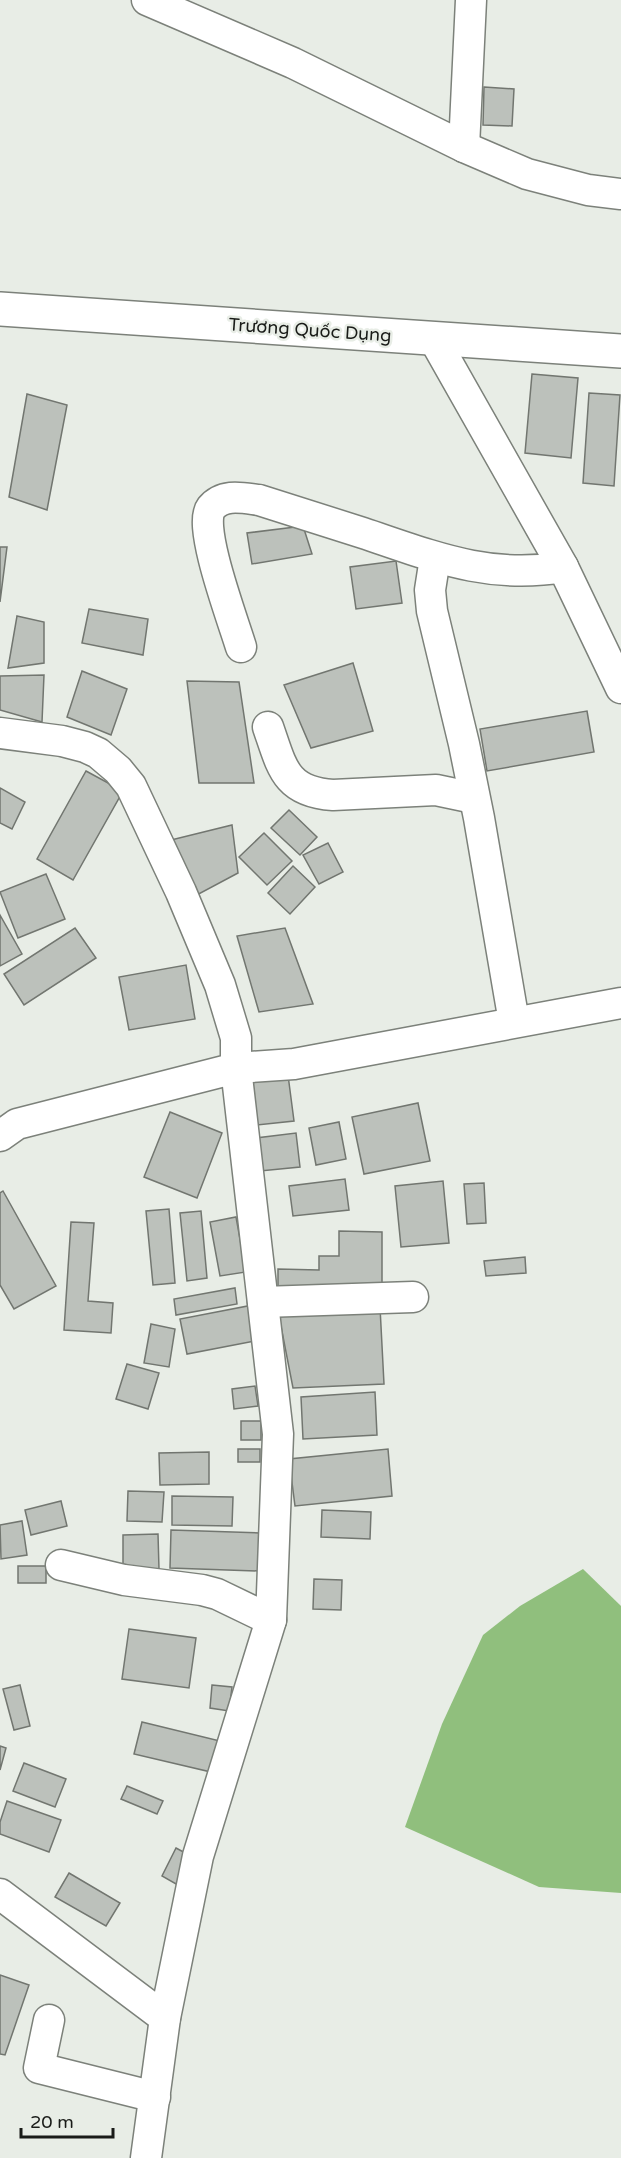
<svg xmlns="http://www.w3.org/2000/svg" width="621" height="2158" font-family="'Varela Round',sans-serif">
	<rect width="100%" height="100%" fill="#e8ede6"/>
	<polygon fill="#90bf7d" points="583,1569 621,1606 621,1893 539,1887 405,1827 442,1724 483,1635 520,1606"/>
	<g fill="#bcc1bb" stroke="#727670" stroke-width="1.5">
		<polygon points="484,87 514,89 512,126 483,125"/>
		<polygon points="532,374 578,378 571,458 525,453"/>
		<polygon points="589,393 620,395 614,486 583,483"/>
		<polygon points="27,394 67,405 47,510 9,497"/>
		<polygon points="303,526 312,554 252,564 247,533"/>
		<polygon points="0,547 7,547 0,602"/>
		<polygon points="396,561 402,603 356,609 350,567"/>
		<polygon points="89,609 148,619 143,655 82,643"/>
		<polygon points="17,616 44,622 44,663 8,668"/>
		<polygon points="353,663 373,731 311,748 284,685"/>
		<polygon points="82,671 127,689 111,735 67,717"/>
		<polygon points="44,675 42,722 0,710 0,676"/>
		<polygon points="187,681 239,682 254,783 199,783"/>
		<polygon points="587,711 594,752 487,771 480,729"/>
		<polygon points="86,771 123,791 73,880 37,859"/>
		<polygon points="0,788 25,802 12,829 0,823"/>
		<polygon points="289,810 317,837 300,855 271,828"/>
		<polygon points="232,825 238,873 195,896 171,840"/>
		<polygon points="264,833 292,861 267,885 239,857"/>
		<polygon points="328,843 343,872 319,884 303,855"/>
		<polygon points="293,866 315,887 290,914 268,893"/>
		<polygon points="46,874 65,919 18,938 0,892"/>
		<polygon points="0,915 22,954 0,966"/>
		<polygon points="75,928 96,958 24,1005 4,974"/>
		<polygon points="285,928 313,1004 259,1012 237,936"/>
		<polygon points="186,965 195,1019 129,1030 119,977"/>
		<polygon points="288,1075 294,1121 257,1125 252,1079"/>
		<polygon points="418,1103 430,1161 364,1174 352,1117"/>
		<polygon points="170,1112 222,1133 197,1198 144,1177"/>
		<polygon points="339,1122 346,1159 316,1165 309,1128"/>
		<polygon points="296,1133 300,1167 260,1171 256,1138"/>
		<polygon points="345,1179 349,1210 293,1216 289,1186"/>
		<polygon points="443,1181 449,1243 401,1247 395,1186"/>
		<polygon points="484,1183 486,1223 467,1224 464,1184"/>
		<polygon points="3,1191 56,1286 14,1309 0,1285 0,1193"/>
		<polygon points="169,1209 175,1283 153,1285 146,1211"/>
		<polygon points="201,1211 207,1278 187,1281 180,1213"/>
		<polygon points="236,1217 246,1272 220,1276 210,1222"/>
		<polygon points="71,1222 94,1223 88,1301 113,1303 111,1333 64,1330"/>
		<polygon points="339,1231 382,1232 382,1295 278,1295 278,1269 319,1270 319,1256 339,1256"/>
		<polygon points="525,1257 526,1273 486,1276 484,1261"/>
		<polygon points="235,1288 237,1304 176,1315 174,1299"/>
		<polygon points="253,1305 260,1340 187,1354 180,1319"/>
		<polygon points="380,1307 384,1384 293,1388 278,1311"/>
		<polygon points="151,1324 175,1329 169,1367 144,1363"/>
		<polygon points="127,1364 159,1373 148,1409 116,1399"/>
		<polygon points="255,1386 258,1406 234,1409 232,1389"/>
		<polygon points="375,1392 377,1435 303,1439 301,1397"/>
		<rect x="241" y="1421" width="20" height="19"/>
		<rect x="238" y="1449" width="22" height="13"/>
		<polygon points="388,1449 392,1496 295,1506 289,1459"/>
		<polygon points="209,1452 209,1484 160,1485 159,1453"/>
		<polygon points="128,1491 164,1492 162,1522 127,1521"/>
		<polygon points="172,1496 233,1497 232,1526 172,1525"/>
		<polygon points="61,1501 67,1526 31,1535 25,1510"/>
		<polygon points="322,1510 371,1512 370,1539 321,1537"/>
		<polygon points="22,1521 27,1555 1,1559 0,1525"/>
		<polygon points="171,1530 260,1533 259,1571 170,1568"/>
		<polygon points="158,1534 159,1569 123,1569 123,1535"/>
		<rect x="18" y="1566" width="28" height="17"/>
		<polygon points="314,1579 342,1580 341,1610 313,1609"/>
		<polygon points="129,1629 196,1638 189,1688 122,1679"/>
		<polygon points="20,1685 30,1726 14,1730 3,1689"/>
		<polygon points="212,1685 232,1687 229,1711 210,1708"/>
		<polygon points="142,1722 220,1741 211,1772 134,1754"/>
		<polygon points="0,1746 6,1748 0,1770"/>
		<polygon points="24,1763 66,1779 55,1807 13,1791"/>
		<polygon points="127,1786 163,1801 157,1814 121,1799"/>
		<polygon points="7,1801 61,1820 49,1852 0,1834 0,1822"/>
		<polygon points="176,1848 191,1856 176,1884 162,1876"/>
		<polygon points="69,1873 120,1903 106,1926 55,1897"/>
		<polygon points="0,1975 29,1985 5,2055 0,2054"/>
	</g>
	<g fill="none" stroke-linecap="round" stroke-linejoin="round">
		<defs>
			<g id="street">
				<polyline points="147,0 293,63 464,147 527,174 588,190 621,194"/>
				<polyline points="464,147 471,0"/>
				<polyline points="434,339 563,567 621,688"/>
				<polyline points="435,558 430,590 432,611 464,744 479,818 514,1022"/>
				<path d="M241 647C234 623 197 526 211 508 223 493 243 498 259 500 294 511 329 522 363 533 432 556 489 580 563 567"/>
				<path d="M268 727C282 767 285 792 333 795L436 790 474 798"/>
				<polyline points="0,733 62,741 85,747 98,753 118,770 131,786 181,892 220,985 236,1038 236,1068 17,1124 0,1136"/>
				<polyline points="263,1302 413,1297"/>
				<polyline points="61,1565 124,1580 202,1590 217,1594 271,1620"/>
				<polyline points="0,1894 165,2018"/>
				<polyline points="49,2020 39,2068 155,2097"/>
				<polyline points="146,2158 165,2018 198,1856 271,1620 278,1434 236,1068 294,1064 621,1003"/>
			</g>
			<polyline id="secondary" points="0,309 621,351"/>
		</defs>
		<use href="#street" stroke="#7c817a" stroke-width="33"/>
		<use href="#secondary" stroke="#7c817a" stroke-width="36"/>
		<use href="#street" stroke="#fff" stroke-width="30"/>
		<use href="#secondary" stroke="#fff" stroke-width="33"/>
	</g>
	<g text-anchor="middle" stroke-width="5" stroke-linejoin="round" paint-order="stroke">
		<g font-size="18" fill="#191b18" stroke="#e8ede6">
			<text transform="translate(310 330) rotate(4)" y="6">Trương Quốc Dụng</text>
		</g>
	</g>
	<path d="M21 2128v9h92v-9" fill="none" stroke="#191b18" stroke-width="3"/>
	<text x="30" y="2128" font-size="18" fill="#191b18" stroke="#e8ede6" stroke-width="4.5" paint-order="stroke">20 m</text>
</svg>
